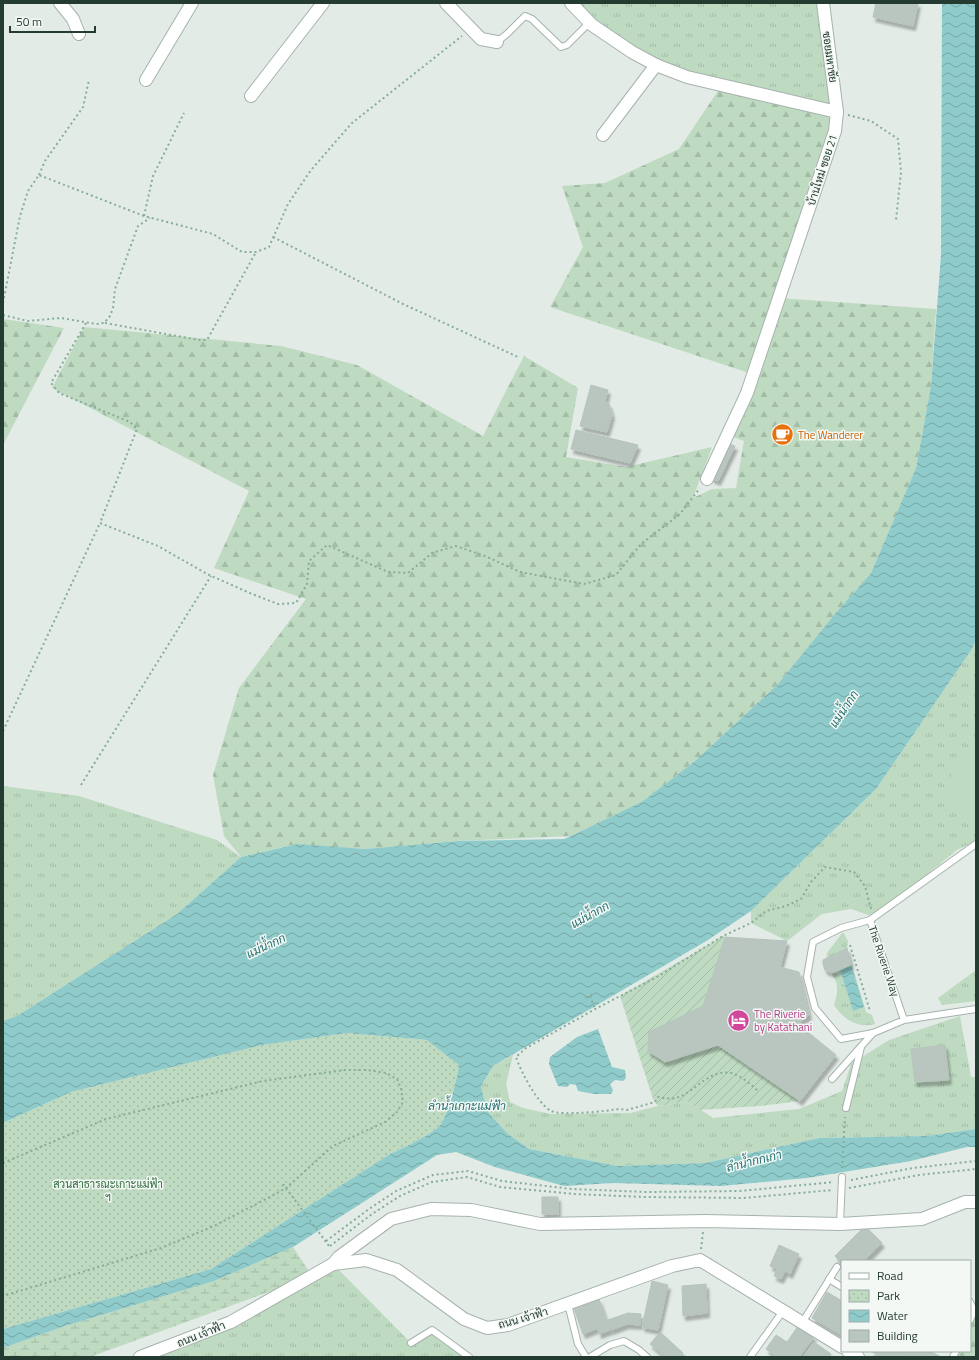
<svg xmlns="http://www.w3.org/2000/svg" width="979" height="1360" font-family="'Titillium Web',Sarabun,sans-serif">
	<defs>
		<pattern id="grass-tufts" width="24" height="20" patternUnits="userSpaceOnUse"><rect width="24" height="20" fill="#bedac1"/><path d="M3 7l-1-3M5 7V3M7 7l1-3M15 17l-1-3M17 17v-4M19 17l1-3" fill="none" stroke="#a3bca6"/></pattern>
		<pattern id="forest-firs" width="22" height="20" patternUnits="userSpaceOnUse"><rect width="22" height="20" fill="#bedac1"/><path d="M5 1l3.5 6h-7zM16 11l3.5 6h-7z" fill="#a3bca6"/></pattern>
		<pattern id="wetland-marsh" width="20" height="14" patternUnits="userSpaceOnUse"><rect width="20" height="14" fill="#bedac1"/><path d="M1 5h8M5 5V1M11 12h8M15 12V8" fill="none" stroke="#a3bca6"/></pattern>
		<pattern id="park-dots" width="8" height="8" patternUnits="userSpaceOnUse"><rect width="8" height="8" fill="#bedac1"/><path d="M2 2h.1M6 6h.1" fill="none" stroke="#a3bca6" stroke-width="1.8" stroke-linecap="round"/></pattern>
		<pattern id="garden-furrows" width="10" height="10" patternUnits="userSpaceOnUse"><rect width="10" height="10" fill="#bedac1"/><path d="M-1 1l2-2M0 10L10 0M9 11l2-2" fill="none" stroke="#a3bca6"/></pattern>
		<pattern id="water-waves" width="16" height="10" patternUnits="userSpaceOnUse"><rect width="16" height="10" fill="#90cbcb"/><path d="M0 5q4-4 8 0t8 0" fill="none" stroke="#75a6a5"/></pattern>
		<filter id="shadow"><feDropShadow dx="2.5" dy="4.5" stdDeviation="1" flood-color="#0004"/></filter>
	</defs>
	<rect width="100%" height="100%" fill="#e3ebe6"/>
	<g fill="url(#grass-tufts)">
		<polygon points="582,3 823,3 837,112 687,77 632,52 577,10"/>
		<polygon points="976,640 976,841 957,850 874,917 851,909 822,914 787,941 751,923 751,911 876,789 972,649"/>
		<polygon points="3,786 79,796 217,840 241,857 177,914 17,1016 3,1021"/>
		<path d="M843 932 848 941 847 948 866 1012 872 1015 875 1024C858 1029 843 1019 834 1005 839 990 839 979 826 968L827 953Z"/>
		<polygon points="976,970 976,1001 942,1005 938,998"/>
		<polygon points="960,1016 971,1077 976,1077 976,1129 926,1136 819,1138 705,1163 618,1166 529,1149 507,1133 487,1111 481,1086 493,1066 513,1055 506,1084 510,1102 523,1108 551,1114 630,1113 658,1106 689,1102 713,1118 799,1109 842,1091 851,1064 889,1040"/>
		<polygon points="333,1264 411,1343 432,1330 468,1357 137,1357 231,1322"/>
	</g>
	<g fill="url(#forest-firs)">
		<polygon points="722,85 837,112 752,374 550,307 583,247 562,186 605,183 679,149"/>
		<polygon points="779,298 936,309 931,386 916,468 871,573 834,615 777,685 695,761 643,801 571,836 458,841 365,849 291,845 241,857 224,836 213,775 239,688 306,599 214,568 249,491 52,388 84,327 281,346 357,365 483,436 524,356 578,388 566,457 626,467 712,447 693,498 712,489 736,488 744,441 727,435"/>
		<polygon points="3,319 64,328 3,445"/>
		<polygon points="976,1304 976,1357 956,1357 958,1351 970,1351 970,1321"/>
	</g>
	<polygon fill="url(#wetland-marsh)" points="293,1247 312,1276 90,1357 3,1357 3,1348 65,1326 214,1281"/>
	<path fill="url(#park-dots)" d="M347 1033 428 1040 459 1065C457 1079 449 1112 441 1124 435 1133 401 1149 390 1154L211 1269 3 1329V1123L71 1092 262 1045Z"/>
	<polygon fill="url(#garden-furrows)" points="723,936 725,937 703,1006 650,1032 648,1051 665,1062 718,1045 800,1101 759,1106 700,1110 689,1102 658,1106 653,1099 620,996"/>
	<polygon fill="#bedac1" points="958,749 976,753 976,817 943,809"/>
	<g fill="url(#water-waves)">
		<path d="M942 3H976V640L972 649 876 789 751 911 708 940 493 1066 481 1086 487 1111 507 1133 529 1149 618 1166 705 1163 819 1138 926 1136 976 1129V1147H967L911 1161 807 1178 721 1186 613 1183 564 1186 495 1167 456 1152 437 1155 293 1247 214 1281 65 1326 3 1348V1329L211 1269 390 1154C401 1149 435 1133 441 1124 449 1112 457 1079 459 1065L427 1040 347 1033 262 1045 71 1092 3 1123V1021L17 1016 177 914 241 857 297 844 365 849 458 841 564 839 571 836 643 801 695 761 777 685 834 615 871 573 916 468 931 386 941 255Z"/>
		<polygon points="851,965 864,1007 853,1011 840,969"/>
		<polygon points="598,1029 612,1067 625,1070 626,1078 623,1081 615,1080 610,1084 613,1090 611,1094 594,1094 578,1091 576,1085 570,1084 567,1087 558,1086 549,1064 550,1057 577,1037"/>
	</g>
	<g fill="#b8c6bf" stroke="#b6c4bc" filter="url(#shadow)">
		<polygon points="876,3 918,3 913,26 873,17"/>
		<polygon points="591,385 608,390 605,401 609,404 612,415 607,432 580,426"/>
		<polygon points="576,430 638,445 630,463 571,449"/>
		<polygon points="727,443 735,446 718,481 711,478"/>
		<polygon points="725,937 787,941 780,967 799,972 809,1015 798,1024 836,1055 800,1101 718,1045 665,1062 648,1051 649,1032 703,1006"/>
		<polygon points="847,948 851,965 832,973 825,970 823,964 823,960"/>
		<polygon points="945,1045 949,1080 915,1082 911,1049"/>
		<rect x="542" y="1197" width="16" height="17"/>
		<polygon points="865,1226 882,1243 864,1261 842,1261 842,1264 835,1256"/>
		<polygon points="779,1245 799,1254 790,1274 785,1271 781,1279 774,1276 777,1269 770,1266"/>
		<polygon points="652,1281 668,1285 658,1330 642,1327"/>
		<polygon points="706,1284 707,1313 683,1316 682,1286"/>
		<polygon points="827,1292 842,1301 842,1335 812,1318"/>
		<polygon points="599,1299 610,1330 599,1334 598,1328 583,1334 574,1308"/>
		<polygon points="628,1313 641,1314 640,1325 627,1324 611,1330 608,1320"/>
		<polygon points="798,1326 814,1337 799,1357 776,1357 766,1349 776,1335 787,1342"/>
		<polygon points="660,1332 683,1353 680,1357 665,1357 650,1344"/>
		<polygon points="814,1342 831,1354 829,1357 803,1357"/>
		<polygon points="871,1351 930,1351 939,1356 881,1357"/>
	</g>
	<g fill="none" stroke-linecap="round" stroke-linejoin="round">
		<defs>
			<g id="service">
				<polyline points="497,42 508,33 525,16 532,19 561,47 567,45 590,22"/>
				<polyline points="870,920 976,844"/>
				<polyline points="904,1020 870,920 841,928 813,942 807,977 815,1008 841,1039 873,1033 904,1020 976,1009"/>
				<polyline points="832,1079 873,1033"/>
				<polyline points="846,1108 861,1047"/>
				<polyline points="840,1224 842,1177"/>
				<polyline points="829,1279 842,1287"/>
				<polyline points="970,1302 974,1311 970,1320"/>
				<polyline points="568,1304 578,1344 586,1357"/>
				<polyline points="802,1323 837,1267"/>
				<polyline points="411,1343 432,1330 469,1357"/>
				<polyline points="590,1357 610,1345 624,1341 639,1350 647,1357"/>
				<polyline points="750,1357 783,1311"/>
				<polyline points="953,1357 956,1351"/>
			</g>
			<g id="minor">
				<polyline points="60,3 73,19 79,34"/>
				<polyline points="446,3 481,39 497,42"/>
				<polyline points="571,3 592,25 632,52 656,65 687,77 837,112 835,131 747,393 707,479"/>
				<polyline points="823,3 837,112"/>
				<polyline points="146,80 192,3"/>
				<polyline points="251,96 323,3"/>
				<polyline points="603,135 656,65"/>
				<polyline points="333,1264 339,1257 391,1219 431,1209 471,1210 540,1224 705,1221 840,1224 922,1219 965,1202 976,1202"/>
				<polyline points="848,1351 858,1357"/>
				<polyline points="140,1357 231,1322 333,1264 366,1260 397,1270 464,1319 487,1328 508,1325 672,1266 700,1260 842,1347"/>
			</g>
		</defs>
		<use href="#service" stroke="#a6b3ac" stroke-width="8"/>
		<use href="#minor" stroke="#a6b3ac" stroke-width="14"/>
		<g stroke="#86ac9a" stroke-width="2" stroke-dasharray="2 3" stroke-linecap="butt">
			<polyline points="848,115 871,121 898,139 901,172 896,220"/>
			<polyline points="39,175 45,161 83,107 89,80"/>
			<polyline points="144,216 153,176 184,113"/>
			<polyline points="273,237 403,304 518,357"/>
			<polyline points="3,303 20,216 28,191 39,175 144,216 213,234 242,252 256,252 269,247 288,204 311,170 352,123 462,36"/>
			<polyline points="3,315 28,321 61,318 96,324 104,323 110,316 113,308 115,289 138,226 150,218"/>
			<polyline points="86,323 51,383 59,393 130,422 137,429 100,523 158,546 207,574 252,594 278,604 296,603 307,584 309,561 327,545 388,572 408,573 432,553 456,546 485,556 520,572 584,584 616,575 641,544 680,514 700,488"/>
			<polyline points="105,323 199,340 207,340 256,252"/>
			<polyline points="3,731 100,523"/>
			<polyline points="81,785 211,576"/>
			<polyline points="850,945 870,1011"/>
			<polyline points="590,996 595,1009"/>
			<polyline points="586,998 593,994"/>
			<path d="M757 1090C750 1084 740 1075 731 1073 708 1069 696 1092 676 1098 670 1099 664 1098 658 1097L655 1102 627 1110 619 1109C608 1111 561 1116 551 1111 537 1103 521 1072 516 1057L526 1048 597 1008 657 977 723 936 751 923 766 911 786 906 801 899 811 882 825 867 854 872 865 886 871 909"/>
			<polyline points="3,1163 106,1119 263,1081 345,1070 367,1070 386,1073 397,1079 401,1088 403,1102 397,1112 385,1122 333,1146 286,1188 266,1199 214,1226 161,1248 3,1296"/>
			<polyline points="842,1168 845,1117"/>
			<polyline points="851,1180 913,1168 976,1161"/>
			<polyline points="283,1184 329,1246"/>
			<polyline points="849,1188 919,1175 976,1169"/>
			<polyline points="326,1241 369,1209 396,1191 433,1175 468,1171 502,1181 572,1189 646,1192 740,1191 834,1182"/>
			<polyline points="330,1246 372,1214 400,1196 432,1182 467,1177 500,1187 575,1194 644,1197 744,1198 833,1190"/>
			<polyline points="701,1249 703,1232"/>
		</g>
		<use href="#service" stroke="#fff" stroke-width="6"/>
		<use href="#minor" stroke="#fff" stroke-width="12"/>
	</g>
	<defs>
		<symbol id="cafe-disc" viewBox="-11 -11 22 22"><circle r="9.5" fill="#e8710a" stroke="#f3f8f5"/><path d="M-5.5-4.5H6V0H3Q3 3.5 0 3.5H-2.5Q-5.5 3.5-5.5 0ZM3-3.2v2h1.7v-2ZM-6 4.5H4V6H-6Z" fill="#fff"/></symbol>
		<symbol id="hotel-disc" viewBox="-11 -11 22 22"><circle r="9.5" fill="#d1479c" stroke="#f3f8f5"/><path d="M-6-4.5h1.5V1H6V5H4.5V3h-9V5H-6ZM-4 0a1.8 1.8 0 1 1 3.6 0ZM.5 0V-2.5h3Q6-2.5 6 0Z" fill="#fff"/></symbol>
	</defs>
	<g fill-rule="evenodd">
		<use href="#cafe-disc" x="770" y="422" width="25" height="25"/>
		<use href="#hotel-disc" x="726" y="1008" width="25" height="25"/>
	</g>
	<g text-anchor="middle" stroke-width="3" stroke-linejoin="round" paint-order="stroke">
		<g font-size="11" fill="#243b31" stroke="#f3f8f5">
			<text transform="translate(830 57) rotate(82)" y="4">ซอยมหาชัย</text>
			<text transform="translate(822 170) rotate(-72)" y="4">บ้านใหม่ ซอย 21</text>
			<text transform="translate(884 961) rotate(71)" y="4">The Riverie Way</text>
			<text transform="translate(523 1318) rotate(-16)" y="4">ถนน เจ้าฟ้า</text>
			<text transform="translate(201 1334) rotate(-22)" y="4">ถนน เจ้าฟ้า</text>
		</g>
		<g font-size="11" fill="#c56008" stroke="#f3f8f5" text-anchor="start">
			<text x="798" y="439">The Wanderer</text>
		</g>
		<g font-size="11" fill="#b23c85" stroke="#f3f8f5" text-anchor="start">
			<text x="754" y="1018">The Riverie<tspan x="754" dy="13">by Katathani</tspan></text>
		</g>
		<g font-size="11" fill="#326e40" stroke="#f3f8f5">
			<text x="108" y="1188">สวนสาธารณะเกาะแม่ฟ้า<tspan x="108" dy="13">ฯ</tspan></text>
		</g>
		<g font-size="12" font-style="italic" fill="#247071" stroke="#f3f8f5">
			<text transform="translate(844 709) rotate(-56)" y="4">แม่น้ำกก</text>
			<text transform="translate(590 915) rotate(-29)" y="4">แม่น้ำกก</text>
			<text transform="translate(266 946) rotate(-25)" y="4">แม่น้ำกก</text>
			<text x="467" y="1110">ลำน้ำเกาะแม่ฟ้า</text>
			<text transform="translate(754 1161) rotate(-14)" y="4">ลำน้ำกกเก่า</text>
		</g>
	</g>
	<rect width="979" height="1360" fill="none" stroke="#243b31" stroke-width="8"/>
	<rect x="841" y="1260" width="130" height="92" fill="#f3f8f5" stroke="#a0aca7"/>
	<rect x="849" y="1273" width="20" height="6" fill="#ffffff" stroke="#a0aca7"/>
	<text x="877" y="1280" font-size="12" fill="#243b31">Road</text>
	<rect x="849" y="1290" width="20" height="12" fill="url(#park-dots)" stroke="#a0aca7"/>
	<text x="877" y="1300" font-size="12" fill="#243b31">Park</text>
	<rect x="849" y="1310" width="20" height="12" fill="url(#water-waves)" stroke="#a0aca7"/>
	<text x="877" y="1320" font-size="12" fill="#243b31">Water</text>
	<rect x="849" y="1330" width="20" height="12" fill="#b8c6bf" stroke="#a0aca7"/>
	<text x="877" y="1340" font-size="12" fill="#243b31">Building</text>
	<path d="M10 26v6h85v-6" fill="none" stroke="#243b31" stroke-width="2"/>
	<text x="16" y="26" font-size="12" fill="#243b31" stroke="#f3f8f5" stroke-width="3" paint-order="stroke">50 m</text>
</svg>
